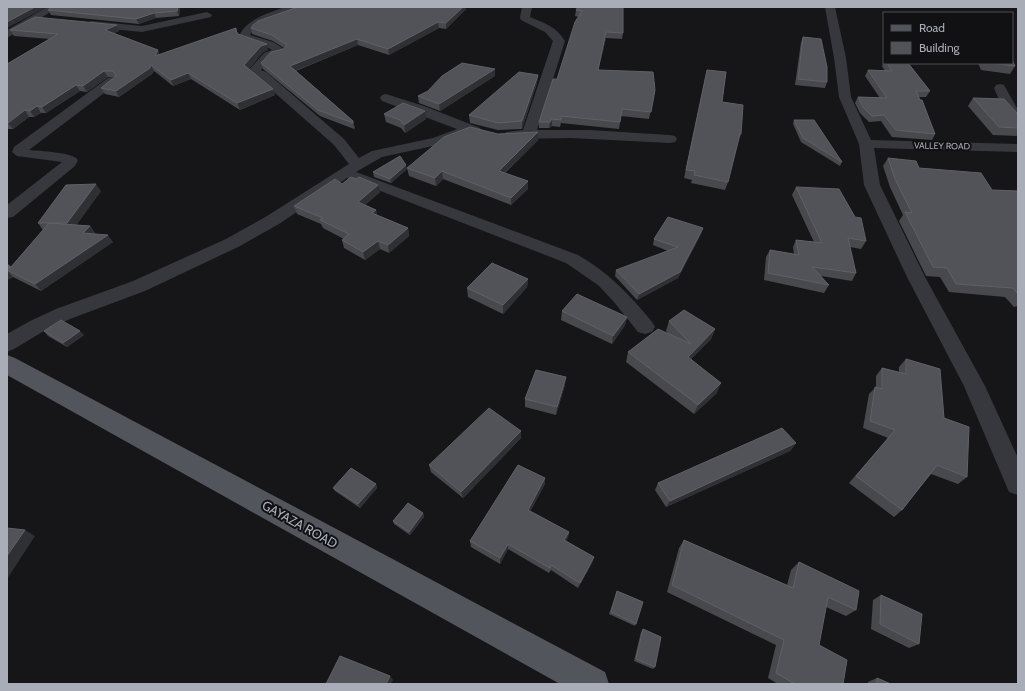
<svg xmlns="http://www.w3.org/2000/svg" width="1025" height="691" font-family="Cabin,sans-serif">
	<rect width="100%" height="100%" fill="#161618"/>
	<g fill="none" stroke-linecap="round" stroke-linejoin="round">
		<g fill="#37383d" fill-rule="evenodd">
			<polygon points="47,7 59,7 7,38 7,30"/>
			<path d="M285 7H299L298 9C283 15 258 20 250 35L273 42 287 51 285 53 272 57 261 70 266 72 344 139 359 158 372 151 433 138 457 129 382 101 380 98 382 95 386 94 424 106 480 128 482 131 480 134 475 135 469 134 442 144 382 157 356 172 578 255C608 272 630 295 652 322L655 327 652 332 645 334 638 332 614 302 598 285 566 263 347 178 279 224 238 247 145 291 70 319 44 331 14 349 7 352V334L30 321 56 309 133 281 226 239 267 216 349 164 334 145 258 78 248 71 264 53 272 50 265 46 240 38 239 36C247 19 268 13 285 7Z"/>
			<path d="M522 7H532L530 17C544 23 557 27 565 41L537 130H590L670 135 675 136 677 139 675 142 670 143 571 138 511 139 506 138 504 135 506 132 523 130 553 41 545 32 521 20 520 18Z"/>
			<polygon points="825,7 835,7 846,58 851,97 871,140 1018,144 1018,152 874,148 880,185 925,277 985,386 1018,458 1018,495 1009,492 964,386 907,277 864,185 859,144 839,97 834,58"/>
			<polygon points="207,12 212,15 211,17 142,32 91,27 86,24 91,21 142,26"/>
			<path d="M112 77 116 78 118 81 116 84 29 150C39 151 73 152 78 160L75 166 13 217 7 218V205L62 162 17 156 12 152 14 147 108 78Z"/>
			<path d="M1000 84 1004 85 1018 110V121C1005 118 999 99 994 88L996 85Z"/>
		</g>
		<polygon fill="#53555c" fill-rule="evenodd" points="7,355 15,358 605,672 609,684 560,684 7,375"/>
	</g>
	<g fill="#47494d">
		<polygon points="48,7 180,7 179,16 156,18 139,24 51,15 48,10 50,8"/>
		<polygon points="578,7 623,33 622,39 606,38 598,70 655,90 649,119 621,116 619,129 561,123 560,127 552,126 549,128 539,128 539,122 557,79 579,17 575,16 576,10"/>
		<polygon points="466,9 446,29 439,28 389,55 358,45 296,71 353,121 355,128 354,129 320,116 263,69 261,63 284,48 273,41 252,34 251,28"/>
		<polygon points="117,25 119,31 114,33 160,55 236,28 238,34 268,50 263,52 249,69 273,89 275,95 240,110 191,79 173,86 154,71 152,74 119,97 105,94 101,88 115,77 108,77 87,92 80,91 46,113 41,113 34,117 29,117 13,129 7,129 7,64 50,39 14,36 10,30"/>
		<polygon points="803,37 827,82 825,88 795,85 801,42"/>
		<polygon points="884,62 884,63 908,63 930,91 926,97 919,97 935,134 932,140 892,137 881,121 869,122 860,113 855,103 858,97 880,98 865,76 868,70 885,71 882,66"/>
		<polygon points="978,63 1012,63 1015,66 1010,74 981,70"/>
		<polygon points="707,70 722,102 741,134 738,142 728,182 725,190 691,183 692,180 684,178"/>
		<polygon points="538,75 537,83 522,129 498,130 470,123 469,115"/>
		<polygon points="495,76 440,111 419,103 418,96"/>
		<polygon points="973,98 1018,114 1018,136 993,135 968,106"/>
		<polygon points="384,114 426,119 405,133 401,128 386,122"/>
		<polygon points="794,120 842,162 840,166 801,142 793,124"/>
		<polygon points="538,132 538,140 505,173 528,189 511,205 443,179 436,186 409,176 407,168 498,134"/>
		<polygon points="888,158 919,168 992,190 1018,191 1018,306 1014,307 1005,297 949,292 940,277 926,276 899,221 903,215 890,187 883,166"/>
		<polygon points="407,169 391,183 374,177 373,172"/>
		<polygon points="796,187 866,241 861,249 850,247 856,273 852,281 821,276 829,285 824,293 764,280 766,257 770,250 794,254 793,247 796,240 814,242 792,195"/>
		<polygon points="101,191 76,225 90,226 95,233 94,234 113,242 41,291 13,277 7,280 7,264 11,267 43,230 38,223"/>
		<polygon points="380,192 365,205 376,210 377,215 408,228 409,236 389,253 380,249 365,260 344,248 342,240 344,239 323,228 321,224 297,214 294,206"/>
		<polygon points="703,228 701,234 678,278 637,300 615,276 616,270 668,251 653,245 654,239"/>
		<polygon points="528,279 527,287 503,314 468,297 467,288"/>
		<polygon points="562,311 627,317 625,325 612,344 561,320"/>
		<polygon points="669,321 715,329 711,339 691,359 717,393 694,414 626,362 628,352 669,335 666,331"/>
		<polygon points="44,331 84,335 67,347 48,336"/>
		<polygon points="906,359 944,418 967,477 958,484 931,474 902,510 894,517 849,483 888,438 863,428 869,394 876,387 876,376 882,368 899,372 899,367"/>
		<polygon points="565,385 556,415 525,407 525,399"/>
		<polygon points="521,431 521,438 463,498 431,472 429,465"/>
		<polygon points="796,443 790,451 666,507 655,490 658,483"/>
		<polygon points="545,478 545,484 530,511 569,532 568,537 566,541 594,557 592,563 578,588 551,570 549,573 508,549 500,564 471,547 470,541"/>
		<polygon points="376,484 377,488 360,508 335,491 333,488"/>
		<polygon points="423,513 424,517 410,535 394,524 393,521"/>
		<polygon points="684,540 787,585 791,570 799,562 856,610 846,616 826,607 819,645 843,684 778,684 768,678 776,645 667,592 679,548"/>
		<polygon points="617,591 636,624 635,626 609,614"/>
		<polygon points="881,595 919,644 909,648 871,629 873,600"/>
		<polygon points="643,629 655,667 653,669 634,661 641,632"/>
		<polygon points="877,678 891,684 868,684 868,682"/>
	</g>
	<g fill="#2f3033">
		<polygon points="35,7 47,7 7,28 7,22"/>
		<polygon points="178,7 180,7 179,16 177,11"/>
		<polygon points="463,7 466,7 466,9 446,29 446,23"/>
		<polygon points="154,13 156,18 139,24 136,19"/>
		<polygon points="438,22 439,28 389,55 388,49"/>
		<polygon points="117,25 119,31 107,36 105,30"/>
		<polygon points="606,32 606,38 597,76 598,70"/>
		<polygon points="357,39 358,45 292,72 290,66"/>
		<polygon points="267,44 268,50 263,52 247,71 244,65 261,46"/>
		<polygon points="158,50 160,56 155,56"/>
		<polygon points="151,65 154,71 152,74 119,97 116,91"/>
		<polygon points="495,69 495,76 440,111 439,104"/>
		<polygon points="104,71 108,77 87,92 83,86"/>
		<polygon points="188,73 191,79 173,86 171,80"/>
		<polygon points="538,75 537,83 522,129 522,121"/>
		<polygon points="76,85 80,91 46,113 42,107"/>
		<polygon points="273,89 275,95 240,110 237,103"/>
		<polygon points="37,106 41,113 34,117 30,111"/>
		<polygon points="25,110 29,117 13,129 8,123"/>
		<polygon points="425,111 426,119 405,133 404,125"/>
		<polygon points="552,119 552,126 549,128 550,122"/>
		<polygon points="353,121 355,128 354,129 353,123"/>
		<polygon points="538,132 538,140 499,178 499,171"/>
		<polygon points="406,165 407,169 391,183 390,179"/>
		<polygon points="442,171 443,179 436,186 435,178"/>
		<polygon points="528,181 528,189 511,205 511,198"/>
		<polygon points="96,184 101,191 73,230 67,223"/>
		<polygon points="378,185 380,192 360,209 358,202"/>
		<polygon points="376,210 378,218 372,213"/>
		<polygon points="90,226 95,233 89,241 83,233"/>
		<polygon points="408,228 409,236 389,253 388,245"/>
		<polygon points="703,228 701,234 678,278 637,300 639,294"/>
		<polygon points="108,235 113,242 41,291 35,284"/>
		<polygon points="378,241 380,249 365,260 363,252"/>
		<polygon points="10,267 7,270 13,277 7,280 7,269"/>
		<polygon points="528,279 527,287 503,314 503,305"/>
		<polygon points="627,317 625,325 612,344 613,336"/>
		<polygon points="715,329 711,339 684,366 688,357"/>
		<polygon points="80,331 84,335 67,347 63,343"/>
		<polygon points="566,377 565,385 556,415 557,407"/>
		<polygon points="721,383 717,393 694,414 698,405"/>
		<polygon points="521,431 521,438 463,498 461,492"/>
		<polygon points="796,443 790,451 666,507 670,501"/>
		<polygon points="545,478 545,484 528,516 528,510"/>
		<polygon points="376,484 377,488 360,508 358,504"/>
		<polygon points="423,513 424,517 410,535 409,532"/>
		<polygon points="25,530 35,536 7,579 7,556"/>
		<polygon points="569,532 568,537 564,545 564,540"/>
		<polygon points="508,544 508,549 500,564 500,558"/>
		<polygon points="594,557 592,563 578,588 580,583"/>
		<polygon points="390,676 393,680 391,684 386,684"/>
	</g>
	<g fill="#525359" stroke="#5f6168">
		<polygon points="7,7 35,7 7,22"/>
		<polygon points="51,7 178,7 177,11 154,13 136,19 48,10"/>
		<polygon points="298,7 463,7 446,23 438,22 388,49 357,39 290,66 353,121 353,123 318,110 261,63 271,52 284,49 287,45 272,35 251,28 253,25 258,21"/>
		<polygon points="578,7 623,7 623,33 606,32 598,70 653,72 655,90 651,112 622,109 620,122 561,116 561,120 552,119 550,122 539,122 553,79 557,79 575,22 582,11 576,10"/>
		<polygon points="35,17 117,25 105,30 158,50 155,56 236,28 236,31 238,34 267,44 261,46 244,65 273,89 237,103 188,73 171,80 151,65 150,68 116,91 101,88 116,76 113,71 104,71 83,86 76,85 42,107 37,106 30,111 25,110 8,123 7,123 7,64 58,34 10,30"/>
		<polygon points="803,37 821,39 827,67 827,82 798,79"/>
		<polygon points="1012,60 1015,66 991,63 1012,63"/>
		<polygon points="462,63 495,69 439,104 418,96 428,91 442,76"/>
		<polygon points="887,63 908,63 930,91 916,91 920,100 922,100 935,134 896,130 884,115 872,116 863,107 858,97 887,98 868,70 892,71"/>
		<polygon points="707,70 726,72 722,102 743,105 741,134 740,134 728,182 694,175 695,171 686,170"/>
		<polygon points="519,72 538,75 522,121 498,123 469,115"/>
		<polygon points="973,98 1004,99 1018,114 1018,128 999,127"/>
		<polygon points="403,103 425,111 404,125 400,120 384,114"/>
		<polygon points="794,120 814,120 842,162 803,138"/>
		<polygon points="470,127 498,134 538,132 499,171 528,181 511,198 442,171 435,178 407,168 444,137"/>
		<polygon points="400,156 406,165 390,179 373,172"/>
		<polygon points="888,158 916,161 919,168 981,173 992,190 1018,191 1018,294 1013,288 956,284 947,268 933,267 905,212 912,213 895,179"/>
		<polygon points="351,177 356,179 359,177 378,185 358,202 376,210 372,213 408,228 388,245 378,241 363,252 342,240 349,234 320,220 323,218 294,206 335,179 342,184"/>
		<polygon points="96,184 67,223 38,223 66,185"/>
		<polygon points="796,187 839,189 855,217 861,218 866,241 848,238 856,273 812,267 829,285 768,273 770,250 799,255 796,240 822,243"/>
		<polygon points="668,217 703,228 680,272 639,294 616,270 678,247 654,239"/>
		<polygon points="49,223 90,226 83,233 108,235 35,284 7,270 10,267 7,269 7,264 11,267"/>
		<polygon points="492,263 528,279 503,305 467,288"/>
		<polygon points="577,294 627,317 613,336 562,311"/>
		<polygon points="684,310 715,329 688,357 721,383 698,405 628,352 658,329 691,344 669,321"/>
		<polygon points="61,320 80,331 63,343 44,331"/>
		<polygon points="906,359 940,369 944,418 969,427 967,477 937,465 902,510 856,476 895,430 870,421 875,387 882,389 882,368 906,374"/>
		<polygon points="536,370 566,377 557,407 525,399"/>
		<polygon points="489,408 521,431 461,492 429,465"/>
		<polygon points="782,428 796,443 670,501 658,483"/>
		<polygon points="518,465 545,478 528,510 569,532 564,540 594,557 580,583 551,565 550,568 508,544 500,558 470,541"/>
		<polygon points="351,468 376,484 358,504 333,488"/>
		<polygon points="408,503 423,513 409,532 393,521"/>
		<polygon points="7,528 25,530 7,556"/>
		<polygon points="684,540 793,588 799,562 859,591 856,610 828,597 819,645 847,660 843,684 795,684 776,673 784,640 672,585"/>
		<polygon points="617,591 643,602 636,624 611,612"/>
		<polygon points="881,595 922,614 919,644 880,624"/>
		<polygon points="643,629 661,637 655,667 636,659"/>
		<polygon points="340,656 390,676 386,684 326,684"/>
		<polygon points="877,678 891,684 877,684"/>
	</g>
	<g text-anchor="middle" stroke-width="4" stroke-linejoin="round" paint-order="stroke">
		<g font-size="9" fill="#a8adb8" stroke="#111113">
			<text transform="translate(942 146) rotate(1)" y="3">VALLEY ROAD</text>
		</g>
		<g font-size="13" fill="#a8adb8" stroke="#111113">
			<text transform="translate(300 524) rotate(29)" y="5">GAYAZA ROAD</text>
		</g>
	</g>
	<rect width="1025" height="691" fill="none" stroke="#a8adb8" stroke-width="16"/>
	<rect x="883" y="12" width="130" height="52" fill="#111113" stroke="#4d4f55"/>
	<rect x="891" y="25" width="20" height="6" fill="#53555c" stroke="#4d4f55"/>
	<text x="919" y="32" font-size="12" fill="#a8adb8">Road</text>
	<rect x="891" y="42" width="20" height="12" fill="#525359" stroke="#4d4f55"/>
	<text x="919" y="52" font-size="12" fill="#a8adb8">Building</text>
</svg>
